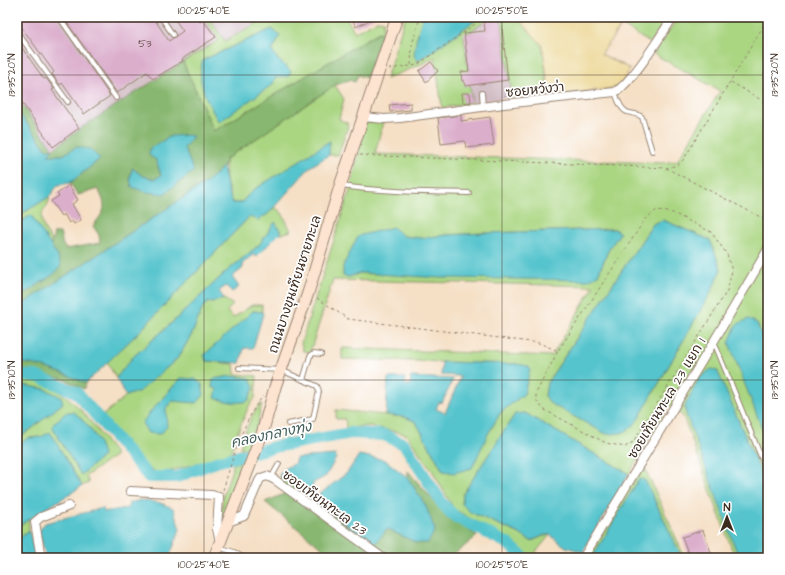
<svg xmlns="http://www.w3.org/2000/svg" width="785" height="575" font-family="'Architects Daughter','Playpen Sans Thai',sans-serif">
	<rect width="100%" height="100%" fill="#fff"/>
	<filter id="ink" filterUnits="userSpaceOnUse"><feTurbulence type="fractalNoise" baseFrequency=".025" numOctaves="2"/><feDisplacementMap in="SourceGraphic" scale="8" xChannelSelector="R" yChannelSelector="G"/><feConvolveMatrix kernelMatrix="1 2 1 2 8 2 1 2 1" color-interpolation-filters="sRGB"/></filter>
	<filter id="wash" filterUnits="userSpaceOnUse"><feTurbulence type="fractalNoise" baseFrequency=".012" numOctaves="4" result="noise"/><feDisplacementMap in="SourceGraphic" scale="16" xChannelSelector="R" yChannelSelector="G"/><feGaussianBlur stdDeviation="0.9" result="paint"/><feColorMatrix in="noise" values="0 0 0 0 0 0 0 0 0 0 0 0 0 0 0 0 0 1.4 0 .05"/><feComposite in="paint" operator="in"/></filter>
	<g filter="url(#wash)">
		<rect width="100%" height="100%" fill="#f5dfc5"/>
		<g fill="#d2bdc5">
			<polygon points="17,17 203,17 219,40 152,81 53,149 17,98"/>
			<polygon points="208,17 268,17 225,41"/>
			<polygon points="491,17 501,17 512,97 472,103 464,36"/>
		</g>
		<g fill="#aad682" stroke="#728050" fill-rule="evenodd">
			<path d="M203 17H208L225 41 268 17H346L355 32 378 20 384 21 382 34 379 32 214 131 183 62 219 40ZM272 29 280 36 272 51 278 60 291 71 275 78 203 60Z"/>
			<polygon points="405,17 423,17 417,35 417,61 434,50 480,17 491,17 464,36 472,103 442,108 435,57 424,63 386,79"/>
			<polygon points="501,17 517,17 543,45 548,93 512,97"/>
			<polygon points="609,17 667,17 650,43"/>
			<path d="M678 17H768V263L764 270 768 287V318H766L768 323V353L757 323 730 343 768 444V490L717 370 686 414 739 558H735L683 416 669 405 629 474 525 413 515 414 463 494 462 504 470 512 518 533 531 541C538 539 543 535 550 535L531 558H529L516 545 454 509 433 472 406 434 370 426 346 428 345 419H336V410L405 417 416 422 443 471 488 434 501 412 524 394 517 364 342 359V348L552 356 594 286 333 280 310 352 303 351 301 343 350 190 366 122H383L375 154 662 163 677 161 720 91 654 54ZM663 220 710 240 721 269 712 290 639 418 545 396 547 383 653 224ZM615 229 619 233 608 251 598 275 360 273 349 277 343 276 403 236 420 238 447 235 485 233Z"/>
			<path d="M335 85 344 99 339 119 349 124 338 155H329V142L252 191 241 203H233C228 194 223 169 226 159Z"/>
			<path d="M49 197C50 205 44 208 42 215 40 225 48 234 52 242L49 245 31 215 17 224V217Z"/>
			<polygon points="275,207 282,213 291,231 282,234 275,223 259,245 227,271 175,320 133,357 116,378 107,362 140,331 249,217 268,214"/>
			<path d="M224 299 233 305 227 311 233 318 252 305H262V312L253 311 206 361 234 364 235 374 257 376 255 398 249 406 239 429 230 454 160 474 148 468 102 416 126 396 140 391 178 358 192 334 203 307 207 303ZM181 378 197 403 173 400 166 408 152 410Z"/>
			<path d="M17 379C25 380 34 381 41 383 74 392 96 430 116 455L86 476 89 483 82 486 69 466 41 437 28 438 17 445V439L30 430 63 403 45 389 17 384ZM52 427 103 456 81 475Z"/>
			<path d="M262 403 256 431 249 448H240C245 434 250 413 262 403Z"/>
			<polygon points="245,462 242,472 234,486 223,516 221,517 223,496 234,463"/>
			<polygon points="643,464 685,558 682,558 654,498 639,479 593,556 590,555"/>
			<polygon points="29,519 29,530 17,541 17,527"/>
		</g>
		<g fill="#87b770" stroke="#617047" fill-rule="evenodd">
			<path d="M379 32 382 34 366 78 358 75 355 82 349 80 335 85 226 159 223 167 207 182 17 308V299L54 274 57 255 49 245 52 242 54 233H60L63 245 66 249 100 243 99 235 93 226C105 210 108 208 98 189L78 195 70 183 100 159 77 147 63 155H47L46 149 17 110V98L53 149 87 124 183 62 214 131ZM193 136 184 148 188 160 174 186 164 194 130 179 132 168 143 176 155 179 161 175 156 160Z"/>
			<path d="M17 363C37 362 67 375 86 383L84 389 64 379 17 370Z"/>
			<polygon points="408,471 439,507 477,536 450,558 334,558 265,502 284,494 279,475 332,515 375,544 387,529 417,543 426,506 408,478"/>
		</g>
		<polygon fill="#eeda9e" stroke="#94825e" points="517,17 609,17 621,26 601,54 630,69 620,86 608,89 550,96 542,45"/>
		<g fill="#57c4cd" stroke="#497776">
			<polygon points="423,17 480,17 434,50 417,61 414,55 417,35"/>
			<path d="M272 29 280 36 272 51 278 60 291 71 289 76 275 78 273 84 219 122C208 104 195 81 203 60Z"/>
			<polygon points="17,110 46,149 53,149 48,155 63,155 76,147 90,149 100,159 70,183 58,185 49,197 17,217 17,175 21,171 17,165"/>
			<polygon points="186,135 193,136 184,148 194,171 164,194 146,192 132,187 130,179 132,168 143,176 155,179 161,175 156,160 149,155 150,148 171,136"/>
			<path d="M330 141 329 155 310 167 268 214 258 220 249 217 140 331 86 383C67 375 37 362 17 363V308L207 182 223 167C226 179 227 192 233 203H241L252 191Z"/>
			<polygon points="31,215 57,255 61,266 54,274 17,299 17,224"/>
			<path d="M663 220 710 240 721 269 712 290 639 418C629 432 624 434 606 434L551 404 545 396 547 383 653 224Z"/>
			<polygon points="275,222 282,234 279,234 256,257 254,254 242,264 243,268 232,277 239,287 232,292 226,286 219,291 224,299 207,303 203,307 192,334 178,358 140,391 126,396 116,378 133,357 175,320 227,271 259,245"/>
			<polygon points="393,227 403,236 420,238 447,235 485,233 615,229 620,233 608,251 598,275 588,280 441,278 360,273 349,277 343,276 343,266 358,236"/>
			<polygon points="253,311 262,312 263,314 253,348 244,348 240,363 206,361 204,355"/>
			<polygon points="748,319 757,323 768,353 768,444 729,343 736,325"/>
			<polygon points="442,362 517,364 528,366 530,370 524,394 501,412 488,434 472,468 454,473 443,471 416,422 405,417 386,415 388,378 405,378 405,385 410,385 411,377 453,379 442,403 439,402 436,409 445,413 461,376 441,375"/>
			<polygon points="711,369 717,370 768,490 768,558 739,558 686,414 685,406 699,378"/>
			<path d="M231 376 250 378 254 388 248 401C237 404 226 402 215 398L217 389 212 387 213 379Z"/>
			<polygon points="181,378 195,379 202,384 204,395 197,403 172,401 166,408 167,427 160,434 148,433 142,423 152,410"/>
			<polygon points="17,384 45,389 61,397 63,403 30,430 17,439"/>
			<path d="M67 412H74C87 423 101 440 103 456L81 475 52 427 55 422Z"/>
			<polygon points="525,413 629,474 583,552 566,547 550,535 545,535 531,541 518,533 470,512 462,504 463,494 515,414"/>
			<polygon points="50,432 82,486 17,527 17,445 28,438 41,437"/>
			<polygon points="335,455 336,458 326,476 313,483 312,490 307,496 279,475 285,468 294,464 296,458"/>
			<polygon points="359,455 385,460 408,478 426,506 435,530 428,543 417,543 387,529 375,544 312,500 347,473"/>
			<polygon points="639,479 645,480 682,558 594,558 593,556"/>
			<polygon points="141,500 160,503 173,508 180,529 169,558 46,558 39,531 45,523 103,508 104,512 128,508 129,503"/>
			<polygon points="29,530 36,558 17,558 17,541"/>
		</g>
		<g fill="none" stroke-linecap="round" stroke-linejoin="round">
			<polyline stroke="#57c4cd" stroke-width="12" points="17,375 36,376 76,392 149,477 177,477 216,462 274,447 351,433 384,435 404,444 442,503 450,512 457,518 507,543 524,558"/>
		</g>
		<g id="blocks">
			<g fill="#dbaecc">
				<polygon points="17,17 56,17 110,96 84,114 62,83 60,85 52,74 54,72 17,21"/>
				<polygon points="63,17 153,17 169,41 183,31 173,17 197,17 200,22 203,20 216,37 182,59 183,61 153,79 147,72 117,93"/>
				<polygon points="351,17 376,17 356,27"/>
				<polygon points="501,19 508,80 465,86 464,81 462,81 461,72 469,71 464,33 485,31 484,21"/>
				<polygon points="17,41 44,79 46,78 54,89 52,90 79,128 53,147 17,96"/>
				<polygon points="431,62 438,71 426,82 419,71"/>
				<polygon points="462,93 470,93 471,102 463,103"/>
				<polygon points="411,103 411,110 390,112 389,105"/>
				<polygon points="461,115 461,121 490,117 494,145 466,148 465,141 441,144 438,118"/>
				<polygon points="69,185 78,200 72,204 81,220 74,224 72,221 69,223 64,214 61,216 51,201 59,196 57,194"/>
				<polygon points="703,530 713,558 690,558 682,537"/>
			</g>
		</g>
	</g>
	<g filter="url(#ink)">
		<use href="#blocks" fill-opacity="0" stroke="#988472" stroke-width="1"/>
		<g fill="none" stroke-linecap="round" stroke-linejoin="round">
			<defs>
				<g id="lane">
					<polyline points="59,17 116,98"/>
					<polyline points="161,17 173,35"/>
					<polyline points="17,32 68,102"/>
					<path d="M615 92C617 98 620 109 627 112 632 114 637 113 642 117L652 151"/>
					<polyline points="482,93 483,107"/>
					<path d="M341 186C383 192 426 192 469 193"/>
					<polyline points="714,342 768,474"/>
					<polyline points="239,368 281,370 317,386 319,391 313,419 288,424"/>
					<polyline points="303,380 310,356 314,353 321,354"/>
					<polyline points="271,478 279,464"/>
					<polyline points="219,547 234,552 244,558"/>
				</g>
				<g id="street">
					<path d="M364 117 384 119 400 118 504 104 615 92C631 84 662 34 673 17"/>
					<polyline points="130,491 212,495 219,497 217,529 220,542"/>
					<polyline points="228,522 244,516 259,481 261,478 267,476 275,480 383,558"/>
					<polyline points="41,558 35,522 41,517 69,506"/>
					<polyline points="583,558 714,341 768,249"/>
				</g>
				<polyline id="secondary" points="214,558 262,434 275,387 308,293 340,186 397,17"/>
			</defs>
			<use href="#lane" stroke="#988472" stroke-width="6"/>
			<use href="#street" stroke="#988472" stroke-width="10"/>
			<use href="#secondary" stroke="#988472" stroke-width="13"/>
			<g stroke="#988472" stroke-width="1" stroke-dasharray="3 3" stroke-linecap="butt">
				<polyline points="411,65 412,45 420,17"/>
				<polyline points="389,69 417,65 485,17"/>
				<polyline points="731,82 768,104"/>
				<polyline points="505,89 505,96"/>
				<polyline points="360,155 666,168 678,165 684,159 768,18"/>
				<polyline points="666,168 768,221"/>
				<polyline points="317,298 348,319 539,343 558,351 646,218 657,210 673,213 711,232 727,254 732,271 727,291 633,442 625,447 606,443 543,409 536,400 536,393 558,351"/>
				<path d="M223 490C233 458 242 423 263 396"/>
			</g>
			<use href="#lane" stroke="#fff" stroke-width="4"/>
			<use href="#street" stroke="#fff" stroke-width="8"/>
			<use href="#secondary" stroke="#fde4d1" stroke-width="11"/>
		</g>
	</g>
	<path fill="none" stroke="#3b2a1e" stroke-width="1" stroke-opacity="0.45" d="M204 17V558M502 17V558M17 75H768M17 380H768"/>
	<g text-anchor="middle" stroke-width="3.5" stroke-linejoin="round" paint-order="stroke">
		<g font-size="11" fill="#634b4a">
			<text x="145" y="47">53</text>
		</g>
		<g font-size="13" fill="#3b2a1e" stroke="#fff">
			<text transform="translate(535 89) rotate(-6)" y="5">ซอยหวังว่า</text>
			<text transform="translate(294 284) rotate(-72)" y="5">ถนนบางขุนเทียนชายทะเล</text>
			<text transform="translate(666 398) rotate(-59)" y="5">ซอยเทียนทะเล 23 แยก 1</text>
			<text transform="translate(325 502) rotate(36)" y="5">ซอยเทียนทะเล 23</text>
		</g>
		<g font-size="14" font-style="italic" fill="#45605b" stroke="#fff">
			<text transform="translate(271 434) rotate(-12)" y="5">คลองกลางทุ่ง</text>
		</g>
	</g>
	<rect width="785" height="575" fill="none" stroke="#fff" stroke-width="44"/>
	<g transform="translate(727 517)" stroke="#ffffff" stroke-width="3" paint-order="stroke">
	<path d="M0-3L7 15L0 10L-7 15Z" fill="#3b2a1e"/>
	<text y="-6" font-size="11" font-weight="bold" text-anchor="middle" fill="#3b2a1e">N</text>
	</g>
	<rect x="22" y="22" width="741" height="531" fill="none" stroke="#3b2a1e" stroke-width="1.5"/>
	<g font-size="10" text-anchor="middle" fill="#3b2a1e">
		<text x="204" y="14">100°25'40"E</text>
		<text x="502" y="14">100°25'50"E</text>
		<text transform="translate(11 75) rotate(-90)" y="4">13°35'20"N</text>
		<text transform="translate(774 75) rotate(-90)" y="4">13°35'20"N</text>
		<text transform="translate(11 380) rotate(-90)" y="4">13°35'10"N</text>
		<text transform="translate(774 380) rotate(-90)" y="4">13°35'10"N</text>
		<text x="204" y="568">100°25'40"E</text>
		<text x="502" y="568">100°25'50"E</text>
	</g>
</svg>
